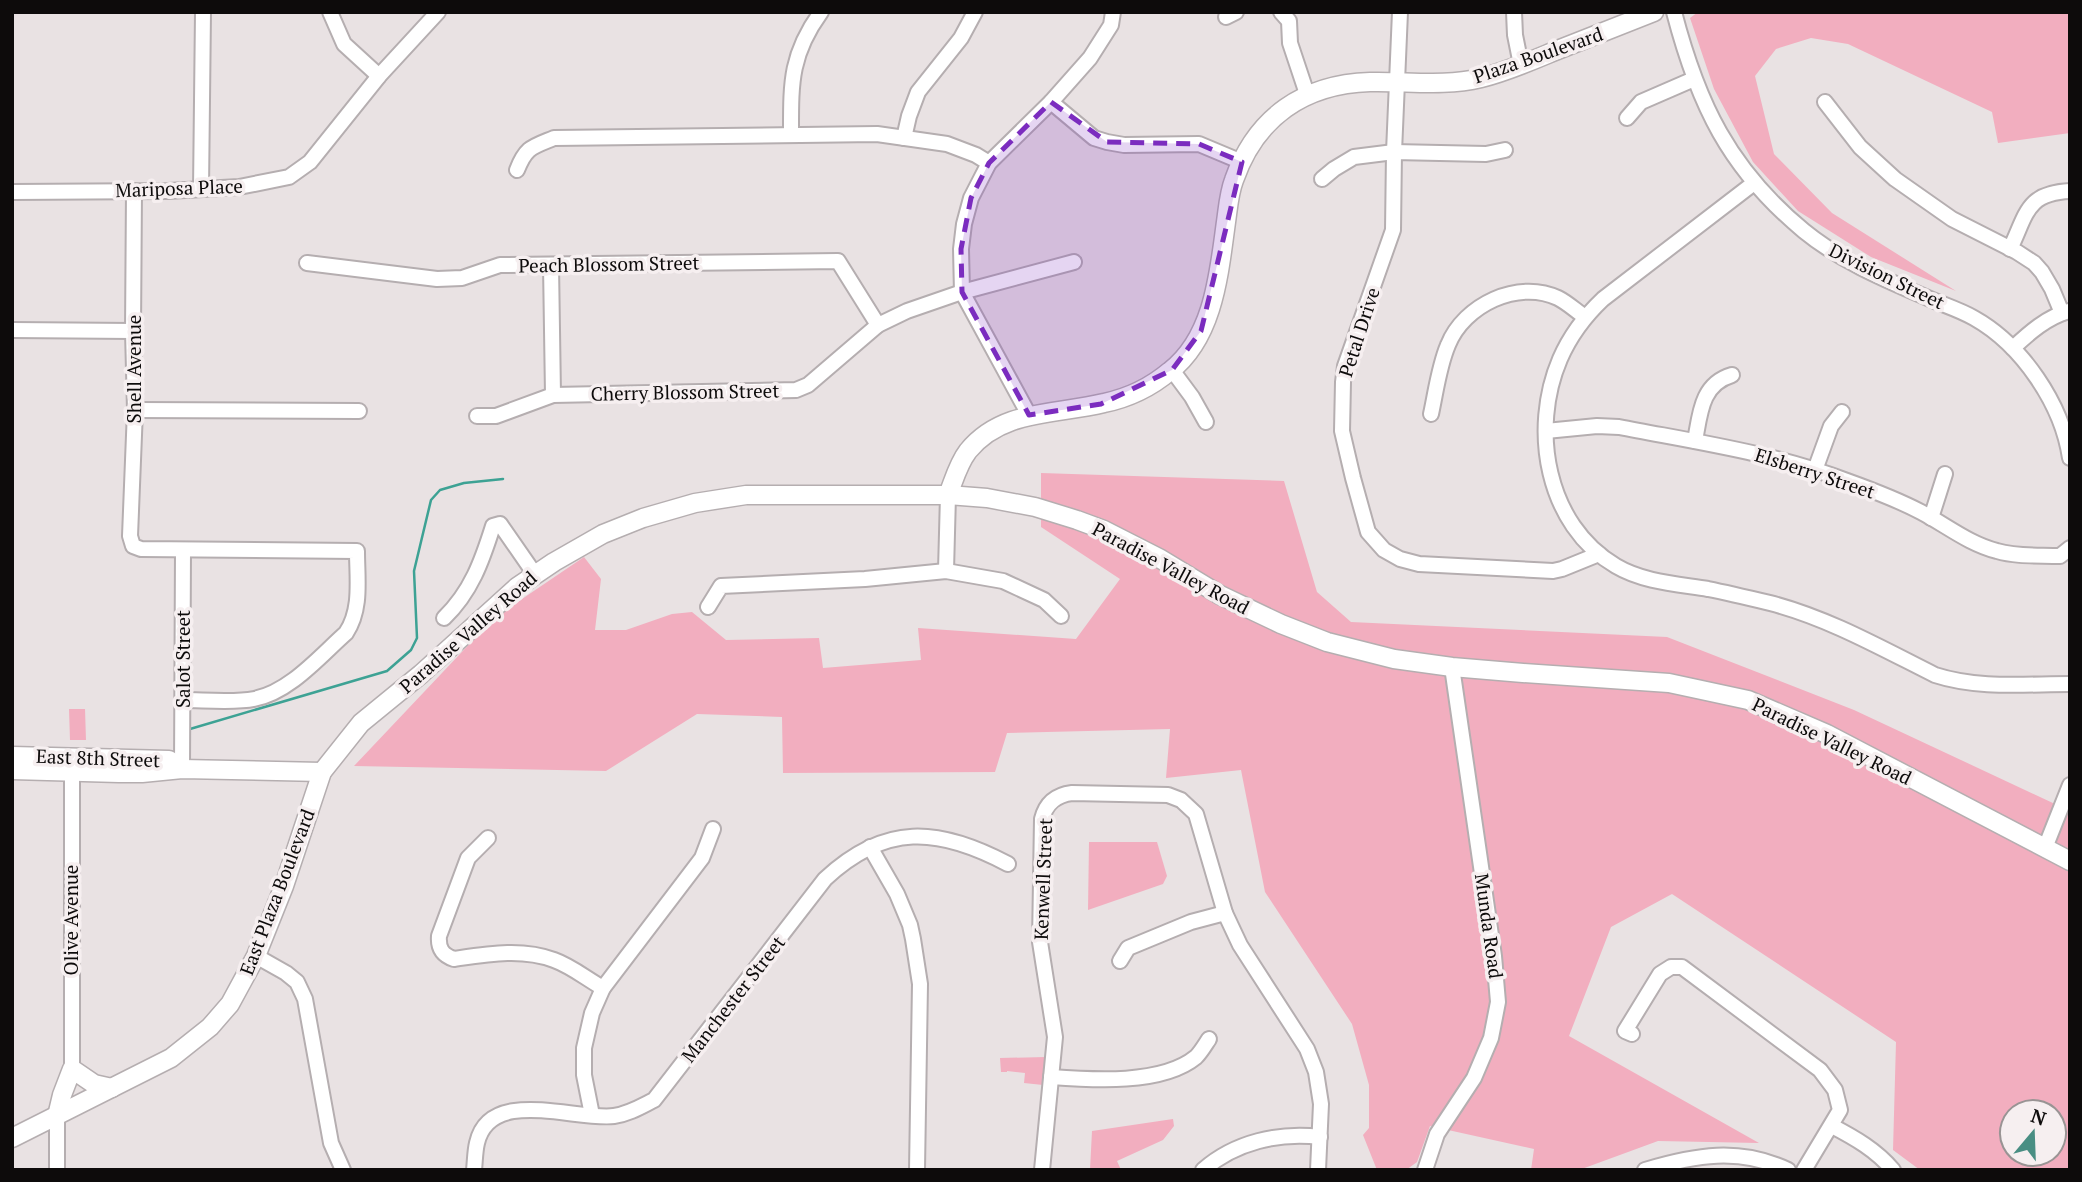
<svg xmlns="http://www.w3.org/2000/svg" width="2082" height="1182" font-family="'PT Serif',serif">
	<rect width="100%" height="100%" fill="#e9e2e3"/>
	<g fill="#f2aebf" fill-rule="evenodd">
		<polygon points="1698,12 2070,12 2070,133 1998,143 1992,112 1848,44 1811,38 1776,49 1755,76 1774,154 1832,213 1956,291 1871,257 1798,211 1753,162 1714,89 1690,18"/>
		<path d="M1041 473 1284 481 1317 592 1351 622 1667 637 1854 710 2070 811V1170H1920L1893 1150 1896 1042 1672 894 1611 927 1569 1036 1759 1143 1658 1141 1579 1170H1531L1534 1149 1430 1126 1417 1162 1406 1170H1377L1363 1135 1369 1128V1085L1352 1024 1265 892 1241 770 1166 778 1170 729 1007 733 995 772 783 773 782 717 697 714 606 771 354 766 494 618 584 557 601 579 595 630H626L672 614 692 612 726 640 819 638 823 668 921 660 918 628 1076 639 1120 579 1041 527ZM2012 1112H2054V1154H2012Z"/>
		<polygon points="69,709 85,709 86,740 70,740"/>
		<polygon points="1089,842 1157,842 1167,876 1163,884 1088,910"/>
		<polygon points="1046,1057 1043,1085 1024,1083 1025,1073 1007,1071 1007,1072 1001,1072 1000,1058"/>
		<polygon points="1173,1119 1174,1126 1163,1140 1117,1161 1121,1170 1090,1170 1092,1131"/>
	</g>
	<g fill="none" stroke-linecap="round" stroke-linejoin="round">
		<polyline stroke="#3da294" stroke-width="2.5" points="190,729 387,671 411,650 417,638 414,571 431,500 440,490 464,483 503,479"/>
		<defs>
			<g id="minor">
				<polyline points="330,12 344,44 379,76"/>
				<polyline points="1281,12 1289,21 1290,43 1307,94"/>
				<polyline points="1400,12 1394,152 1393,230 1345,366 1343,382 1342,431 1353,478 1368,532 1384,550 1400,559 1419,564 1553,571 1562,569 1599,554"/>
				<polyline points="1514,12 1515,35 1521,65"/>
				<path d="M1674 12C1698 104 1729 169 1804 231 1842 262 1886 280 1930 299 1944 305 1960 310 1974 318 2022 345 2062 404 2070 458"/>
				<polyline points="1226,17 1236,12"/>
				<polyline points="1051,102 1094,138 1107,142 1124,145 1199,144 1242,162"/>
				<polyline points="1825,102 1860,147 1895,179 1952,219 2017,252 2034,263 2042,272 2052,289 2062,313"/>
				<polyline points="1627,118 1641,102 1694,79"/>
				<path d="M791 134C791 83 790 55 821 12"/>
				<polyline points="904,138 909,116 918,92 961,38 975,12"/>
				<path d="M517 170C526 147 532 147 554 138L877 134 947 144 976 155 989 163"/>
				<polyline points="1322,179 1334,169 1354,157 1394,152 1486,154 1505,150"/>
				<path d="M1754 183 1603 299C1585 316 1570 336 1560 359 1530 429 1546 525 1616 566 1643 582 1677 584 1708 589 1728 593 1749 598 1770 603 1828 618 1881 648 1935 675 1978 689 2025 684 2070 684"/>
				<polyline points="201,189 203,12"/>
				<path d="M134 191 133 331 135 410 130 536 133 546 141 549 357 551C357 579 362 609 346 633 320 656 290 692 254 699 235 703 203 700 183 700"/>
				<polyline points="12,192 168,191 239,187 289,177 310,162 379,76 438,12"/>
				<path d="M2010 249C2027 214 2026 193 2070 191"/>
				<polyline points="307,263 437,279 462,278 500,265 838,261 878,325"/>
				<polyline points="551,265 553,395"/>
				<polyline points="12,330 133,331"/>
				<path d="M2013 348C2029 333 2047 317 2069 311"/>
				<polyline points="1172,370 1192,397 1206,422"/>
				<polyline points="135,410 359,411"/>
				<path d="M1431 414C1436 391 1439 366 1448 345 1464 305 1518 279 1558 298 1568 303 1576 311 1585 317"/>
				<polyline points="1029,415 962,292 961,249 964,224 971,198 989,163 1051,102 1090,58 1111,25 1113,12"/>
				<polyline points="477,416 496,416 553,395 796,390 808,385 878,325 907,311 962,292 1074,262"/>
				<path d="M1546 431 1597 426 1619 427C1696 442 1774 453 1847 481 1872 490 1898 500 1921 512 1946 525 1969 544 1997 551 2017 557 2040 555 2060 556L2070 548"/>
				<path d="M1695 441C1700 414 1701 384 1732 375"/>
				<polyline points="1815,470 1831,426 1842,412"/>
				<polyline points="1931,518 1945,474"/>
				<polyline points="946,571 948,495"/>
				<polyline points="708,607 721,586 865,579 946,571 1003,581 1044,600 1061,616"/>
				<path d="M444 618C471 592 482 561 493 526L500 524 534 573"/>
				<polyline points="182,769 183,550"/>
				<path d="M488 838 468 858 439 936C438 948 442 955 454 959 488 954 522 948 554 960 571 966 587 979 603 988"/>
				<polyline points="870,847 897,894 910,925 913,939 920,984 917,1170"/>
				<polyline points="2045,848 2070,785"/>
				<polyline points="256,956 286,973 297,982 305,999 331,1143 343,1170"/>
				<polyline points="1120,961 1128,948 1191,922 1225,913"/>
				<polyline points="1632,1034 1625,1031 1660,974 1671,967 1682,967 1820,1070 1835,1090 1840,1110 1804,1170"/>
				<polyline points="72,1069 72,762"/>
				<path d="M1051 1077C1092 1080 1162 1085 1196 1057 1201 1052 1205 1045 1209 1039"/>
				<polyline points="592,1115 584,1075 584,1048 592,1013 603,988 702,858 713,829"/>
				<path d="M1832 1126C1855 1138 1876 1150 1893 1170"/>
				<polyline points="57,1170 57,1116"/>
				<path d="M474 1170C475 1161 475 1151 477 1143 490 1086 576 1121 614 1116 629 1114 642 1106 654 1100L825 879C885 823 938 827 1008 864"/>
				<path d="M1042 1170 1055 1037 1040 942 1042 819C1046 803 1056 795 1072 793L1168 795 1181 800 1196 814 1225 913 1240 945 1307 1049 1316 1072 1321 1104 1318 1170"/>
				<path d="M1203 1170C1235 1142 1279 1132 1320 1137"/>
				<polyline points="1425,1170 1437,1134 1474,1078 1491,1038 1498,1002 1494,956 1452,667"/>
				<path d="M1645 1170C1695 1155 1739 1147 1788 1170"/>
			</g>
			<g id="major">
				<path d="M948 495C954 480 958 464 968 451 1002 409 1056 415 1104 403 1128 398 1151 387 1170 371 1214 337 1219 273 1226 222 1228 208 1229 193 1234 180 1256 117 1304 84 1370 82 1407 81 1444 87 1481 78 1506 72 1531 61 1555 51 1588 38 1621 25 1654 12"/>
				<polyline points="12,756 169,760 173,763"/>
				<polyline points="12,770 119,773 142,773 182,769 322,772"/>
				<polyline points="57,1116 62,1095 72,1069 94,1084 112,1088"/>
				<polyline points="12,1138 171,1058 210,1027 230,1004 256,956 284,886 322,772 361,723 421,674 517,587 554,562 603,534 643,518 695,503 746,495 948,495 987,498 1035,507 1077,520 1104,530 1159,558 1220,595 1281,624 1327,642 1394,659 1452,667 1523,673 1669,683 1748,700 1827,734 2070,861"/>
			</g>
		</defs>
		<use href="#minor" stroke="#b5aeb0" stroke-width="18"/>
		<use href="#major" stroke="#b5aeb0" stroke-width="21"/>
		<use href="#minor" stroke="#fff" stroke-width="14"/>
		<use href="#major" stroke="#fff" stroke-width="18"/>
	</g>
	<path fill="#7b2cbf" fill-opacity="0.2" stroke="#7b2cbf" stroke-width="5" stroke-dasharray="14 9" stroke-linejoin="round" d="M1051 102 1107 142 1199 144 1242 162 1201 331 1172 370 1101 404 1029 415 962 292 961 249 971 198 989 163Z"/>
	<g text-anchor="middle" stroke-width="7" stroke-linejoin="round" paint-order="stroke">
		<g font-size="19" fill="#0d0b0b" stroke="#f6eff0">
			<text transform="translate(1538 55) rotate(-19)" y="7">Plaza Boulevard</text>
			<text transform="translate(179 188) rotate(-2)" y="7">Mariposa Place</text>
			<text transform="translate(609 264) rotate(-1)" y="7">Peach Blossom Street</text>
			<text transform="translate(1887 276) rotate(26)" y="7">Division Street</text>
			<text transform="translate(1359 332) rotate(-72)" y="7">Petal Drive</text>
			<text transform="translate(134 369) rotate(-90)" y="7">Shell Avenue</text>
			<text transform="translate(685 392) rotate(-1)" y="7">Cherry Blossom Street</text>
			<text transform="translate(1815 473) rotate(18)" y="7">Elsberry Street</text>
			<text transform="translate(1171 568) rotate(28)" y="7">Paradise Valley Road</text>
			<text transform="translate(468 632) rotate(-41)" y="7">Paradise Valley Road</text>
			<text transform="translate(183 659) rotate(-90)" y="7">Salot Street</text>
			<text transform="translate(1832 741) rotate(26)" y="7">Paradise Valley Road</text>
			<text transform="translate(98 758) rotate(2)" y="7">East 8th Street</text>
			<text transform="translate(1043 879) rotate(-88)" y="7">Kenwell Street</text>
			<text transform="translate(277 892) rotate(-69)" y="7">East Plaza Boulevard</text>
			<text transform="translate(71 920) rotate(-90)" y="7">Olive Avenue</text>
			<text transform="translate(1489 926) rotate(82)" y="7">Munda Road</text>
			<text transform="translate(733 999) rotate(-52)" y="7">Manchester Street</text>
		</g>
	</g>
	<rect width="2082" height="1182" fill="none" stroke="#0d0b0b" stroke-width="28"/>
	<g transform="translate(2033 1133) rotate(19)"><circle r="33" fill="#f6eff0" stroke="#999494" stroke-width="2"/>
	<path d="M0-5L12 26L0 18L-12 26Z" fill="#498e83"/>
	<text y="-10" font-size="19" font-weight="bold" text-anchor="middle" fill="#0d0b0b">N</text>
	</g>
</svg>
